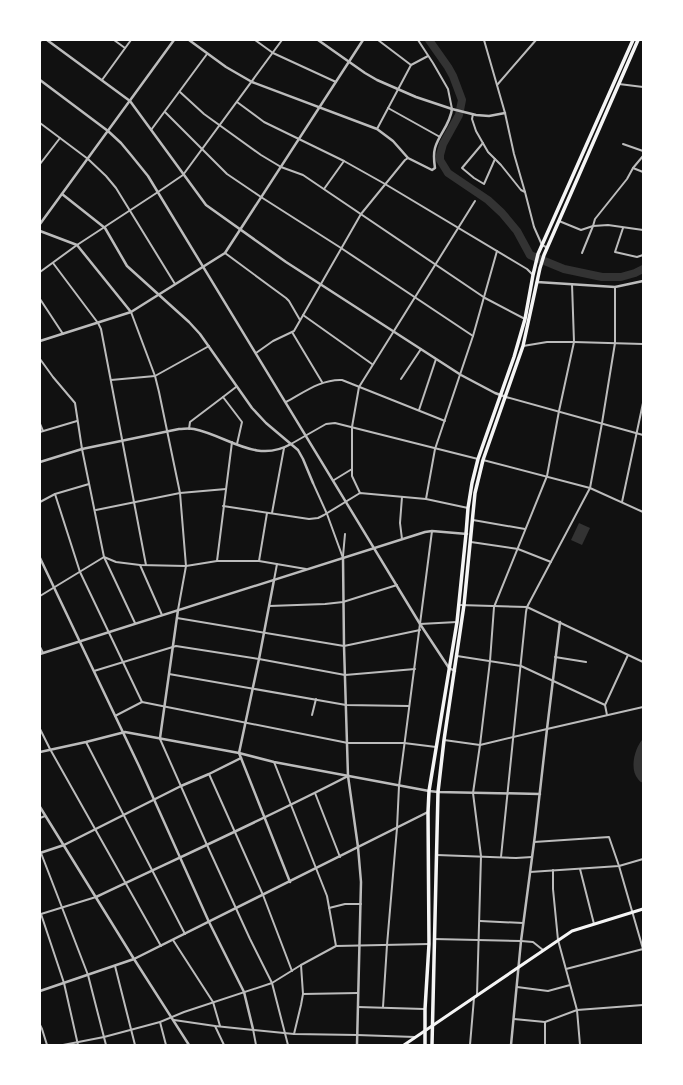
<svg xmlns="http://www.w3.org/2000/svg" width="683" height="1085" font-family="Barlow,sans-serif">
	<rect width="100%" height="100%" fill="#111"/>
	<g fill="#333">
		<polygon points="579,523 590,528 582,545 571,540"/>
		<path d="M643 739V783C641 782 639 781 638 779 629 769 635 747 643 739Z"/>
	</g>
	<g fill="none" stroke-linecap="round" stroke-linejoin="round">
		<polyline stroke="#333" stroke-width="8" points="429,40 448,67 453,76 462,100 459,115 443,144 440,155 440,160 448,173 488,200 502,213 517,231 530,255 564,269 602,277 621,277 635,273 643,269"/>
		<g stroke="#bcbcbc" stroke-width="2">
			<polyline points="114,40 125,48"/>
			<polyline points="255,40 273,53 336,82"/>
			<polyline points="378,40 411,65"/>
			<polyline points="418,40 433,63 448,89 452,109"/>
			<polyline points="484,40 505,113 514,154 525,192 534,227 542,245 546,247"/>
			<polyline points="40,42 41,40"/>
			<polyline points="102,80 131,40"/>
			<polyline points="619,84 643,87"/>
			<polyline points="497,85 536,40"/>
			<polyline points="180,92 204,114 261,155 281,167 303,175 485,298 525,319"/>
			<polyline points="237,102 264,122 344,161 385,184 527,269 533,275"/>
			<polyline points="388,108 440,137"/>
			<polyline points="165,112 227,174 261,197 341,248 473,336"/>
			<polyline points="473,114 472,119 476,131 488,152 501,165 521,190 525,192"/>
			<polyline points="40,123 88,159 106,176 116,188 175,284"/>
			<polyline points="377,129 411,65 428,56"/>
			<polyline points="151,130 207,54"/>
			<polyline points="483,143 462,168 474,178 484,184 495,159"/>
			<polyline points="623,144 643,151"/>
			<polyline points="40,164 60,138"/>
			<polyline points="633,168 643,172"/>
			<polyline points="324,189 344,161"/>
			<polyline points="559,221 581,230 593,226 595,219 627,179 633,168 643,156"/>
			<polyline points="623,228 615,252 637,257 643,255"/>
			<polyline points="225,253 286,298 289,301 300,320"/>
			<polyline points="582,253 593,226 608,225 643,230"/>
			<polyline points="53,263 98,323 101,329 146,565"/>
			<polyline points="40,272 77,245 158,192 183,175 282,40"/>
			<polyline points="40,299 63,334"/>
			<polyline points="131,312 155,376 159,392 180,493 186,566 178,610"/>
			<polyline points="303,315 372,364"/>
			<polyline points="292,332 322,382"/>
			<polyline points="523,346 547,342 574,342 643,344"/>
			<polyline points="256,353 273,341 294,331 361,214 405,160 408,158"/>
			<polyline points="40,359 53,377 75,403 82,449 104,557 135,623"/>
			<polyline points="401,379 421,349"/>
			<polyline points="111,380 155,376 209,346"/>
			<polyline points="223,397 236,387"/>
			<polyline points="506,397 643,435"/>
			<path d="M286 402C303 393 321 379 342 380L445 421"/>
			<polyline points="419,410 436,359"/>
			<polyline points="40,424 43,431"/>
			<polyline points="189,429 190,422 223,397 242,422 237,444"/>
			<polyline points="40,432 77,421"/>
			<polyline points="291,444 326,424 335,423 478,459"/>
			<polyline points="483,460 590,488 643,512"/>
			<polyline points="352,469 352,476 360,493"/>
			<polyline points="334,480 352,469 352,427 359,387 475,201"/>
			<polyline points="313,483 327,514 343,558"/>
			<polyline points="55,494 80,572 142,702"/>
			<polyline points="402,497 400,523 402,539"/>
			<polyline points="426,499 435,449 473,336 497,251"/>
			<polyline points="40,502 55,494 89,484"/>
			<polyline points="622,502 643,403"/>
			<polyline points="223,506 309,519 318,518 324,515 360,493 426,499 468,508"/>
			<polyline points="96,510 180,493 226,489"/>
			<polyline points="272,513 284,448"/>
			<polyline points="473,520 525,529"/>
			<polyline points="471,542 518,549 551,562"/>
			<polyline points="343,556 345,534"/>
			<polyline points="217,561 232,442"/>
			<polyline points="259,561 267,513"/>
			<polyline points="140,565 162,615"/>
			<polyline points="274,580 277,564"/>
			<polyline points="40,596 104,557 116,562 140,565 186,566 217,561 259,561 306,569"/>
			<polyline points="459,605 527,607 643,662"/>
			<polyline points="269,606 325,604 343,602 397,585"/>
			<polyline points="177,618 344,646 420,630"/>
			<polyline points="420,624 457,622"/>
			<polyline points="40,647 43,653"/>
			<polyline points="457,656 521,666 605,705"/>
			<polyline points="555,657 586,662"/>
			<polyline points="94,671 176,646 259,659 345,675 415,669"/>
			<polyline points="169,674 346,705 409,706"/>
			<polyline points="312,715 316,699"/>
			<polyline points="607,715 605,705 628,655"/>
			<polyline points="115,716 142,702 348,743 404,743 436,747"/>
			<polyline points="40,729 50,749 161,946"/>
			<polyline points="160,739 207,845 250,939 272,983 288,1045"/>
			<polyline points="444,740 480,745 547,729 643,707"/>
			<polyline points="86,742 185,934"/>
			<polyline points="274,762 327,896 336,946"/>
			<polyline points="209,774 263,895 292,971"/>
			<polyline points="315,793 340,857"/>
			<polyline points="40,818 45,816"/>
			<polyline points="534,842 609,837 619,866 643,949"/>
			<polyline points="41,853 88,975 106,1045"/>
			<polyline points="437,855 516,858 532,857"/>
			<polyline points="501,857 526,612 527,607 590,488 602,423 615,343 615,287"/>
			<polyline points="580,869 594,924"/>
			<polyline points="553,870 553,889 558,940 577,1010 580,1045"/>
			<polyline points="530,872 619,866 643,859"/>
			<polyline points="329,908 345,904 361,904"/>
			<polyline points="41,914 64,983 78,1045"/>
			<polyline points="41,914 96,897"/>
			<polyline points="480,921 523,923"/>
			<polyline points="434,939 521,941 533,942 543,950"/>
			<polyline points="173,940 213,1002 220,1026"/>
			<polyline points="115,966 135,1045"/>
			<polyline points="566,969 643,949 643,951"/>
			<polyline points="517,987 548,991 570,985"/>
			<polyline points="303,994 358,993"/>
			<polyline points="477,995 481,856 473,793 480,745 490,661 494,607 547,476 559,411 574,342 572,284"/>
			<polyline points="358,1007 424,1009"/>
			<polyline points="383,1007 387,945 397,828 399,786 432,531"/>
			<polyline points="514,1019 545,1022 577,1010 643,1005"/>
			<polyline points="174,1020 215,1026 294,1034 357,1035 415,1037"/>
			<polyline points="160,1022 166,1045"/>
			<polyline points="545,1022 545,1045"/>
			<polyline points="40,1025 42,1029 47,1045"/>
			<polyline points="215,1026 224,1045"/>
			<polyline points="253,1029 256,1045"/>
			<polyline points="294,1034 301,1005 303,994 301,965"/>
			<polyline points="63,1045 104,1037 160,1022 184,1012 272,983 301,965 336,946 429,944"/>
			<polyline points="470,1045 474,998"/>
		</g>
		<g stroke="#bcbcbc" stroke-width="2.5">
			<polyline points="47,40 130,101 206,205 286,262 461,375 495,393 506,397"/>
			<path d="M189 40 226 67 252 82 377 129 393 141 408 158 432 170 435 168C434 161 433 155 435 148 439 134 450 125 452 109"/>
			<polyline points="318,40 365,73 377,80 416,97 452,109 476,115 489,116 505,113"/>
			<polyline points="40,80 108,131 121,143 131,155 148,176 420,624 449,668 455,671"/>
			<polyline points="62,194 105,228 127,266 189,322 200,334 252,408 266,423 298,450 303,459 313,483"/>
			<polyline points="40,224 174,40"/>
			<polyline points="40,231 77,245 131,312"/>
			<polyline points="537,282 615,287 643,281"/>
			<polyline points="40,341 131,312 225,253 363,40"/>
			<path d="M40 462 82 449 179 429C184 429 189 428 194 429 228 436 256 464 291 444"/>
			<polyline points="40,558 139,766 209,922 244,992 253,1029"/>
			<polyline points="343,558 344,646 348,776 358,847 361,882 357,1045"/>
			<polyline points="40,654 425,532 432,531 467,534"/>
			<polyline points="160,738 178,610"/>
			<polyline points="40,752 86,742 125,732 239,753 274,762 429,791 438,792 540,794"/>
			<polyline points="241,758 290,882"/>
			<polyline points="40,807 134,959 189,1045"/>
			<polyline points="40,853 64,845 181,786 209,774 241,758 239,753 259,659 274,580"/>
			<path d="M96 897C180 857 265 819 348 776"/>
			<polyline points="40,991 134,959 428,812"/>
			<polyline points="511,1045 521,941 535,835 547,729 560,622"/>
		</g>
		<polyline stroke="#f5f5f5" stroke-width="3" points="404,1045 572,931 643,909"/>
		<g stroke="#f5f5f5" stroke-width="3.5">
			<polyline points="425,1045 425,1009 429,944 428,812 429,791 457,622 466,534 468,508 472,483 478,459 514,357 525,319 533,275 538,254 633,40"/>
			<polyline points="432,1045 438,792 444,740 464,605 475,493 483,460 523,346 540,268 544,255 638,40"/>
		</g>
	</g>
	<rect width="683" height="1085" fill="none" stroke="#ffffff" stroke-width="82"/>
</svg>
